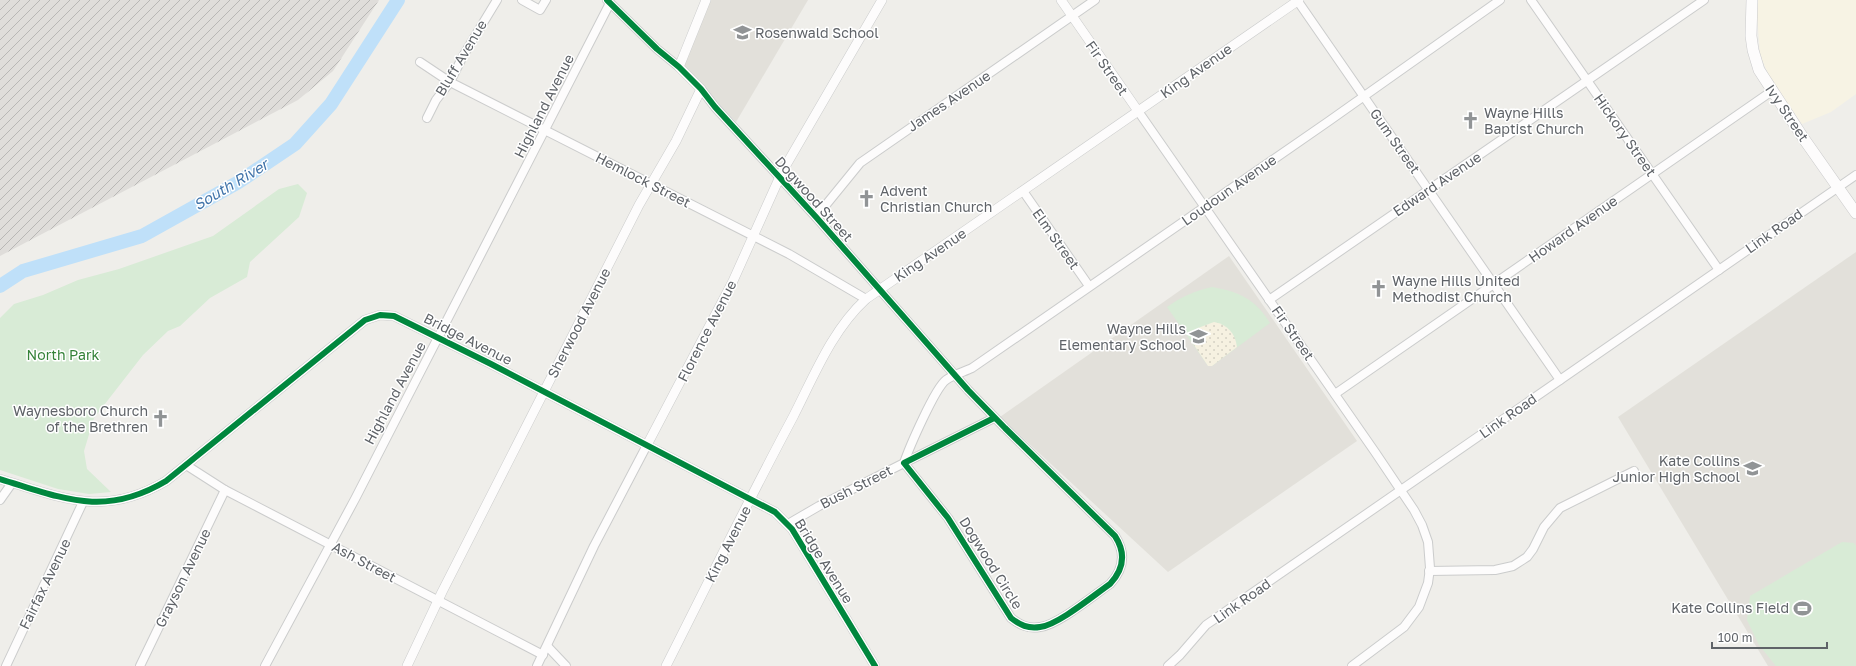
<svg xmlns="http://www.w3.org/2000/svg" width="1856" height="666" font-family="'Golos Text',sans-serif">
	<defs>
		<pattern id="industrial-furrows" width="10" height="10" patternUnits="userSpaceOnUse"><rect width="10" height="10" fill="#dfddda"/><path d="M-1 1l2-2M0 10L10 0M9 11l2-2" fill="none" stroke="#b8b7b5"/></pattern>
		<pattern id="sand-dots" width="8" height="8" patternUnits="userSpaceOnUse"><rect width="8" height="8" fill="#f6f1e1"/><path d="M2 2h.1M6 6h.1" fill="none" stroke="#d5d1c4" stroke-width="1.8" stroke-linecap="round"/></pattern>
	</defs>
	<rect width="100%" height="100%" fill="#efeeea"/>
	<polygon fill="#f7f3e4" points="1756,0 1856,0 1856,94 1831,112 1802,124 1769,76 1760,55"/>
	<polygon fill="url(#industrial-furrows)" points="0,0 379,0 333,71 298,100 0,256"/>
	<g fill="#e2e0da">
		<polygon points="710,0 808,0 736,122 683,66"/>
		<polygon points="1856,252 1856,666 1768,666 1618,417"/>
		<polygon points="1229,256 1357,441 1168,572 1000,417"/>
	</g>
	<g fill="#d8ebd6">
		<polygon points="298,184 307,193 299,217 250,262 247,277 210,298 180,326 168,331 143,355 94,418 84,451 87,469 111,492 89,494 58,489 0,470 0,318 14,304 43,295 78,280 119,269 213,236 279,189"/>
		<path d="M1212 287C1240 292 1255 299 1270 323L1212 366H1208L1167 307C1182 296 1195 291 1212 287Z"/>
		<polygon points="1842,542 1854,543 1856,546 1856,666 1776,666 1759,645 1747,620 1750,596"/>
	</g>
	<path fill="url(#sand-dots)" d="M1214 322C1228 325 1235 333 1237 347L1212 366H1208L1192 342 1198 328Z"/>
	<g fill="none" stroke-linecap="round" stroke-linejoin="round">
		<polyline stroke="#bfe0f9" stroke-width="14" points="0,286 23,271 142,236 237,183 295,144 331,104 398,0"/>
		<defs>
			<g id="minor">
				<polyline points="522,0 540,10 546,0"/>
				<polyline points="607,0 657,49 679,67"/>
				<polyline points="1297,0 1560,380"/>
				<polyline points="1531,0 1719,270"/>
				<polyline points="420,62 450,82 789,254 866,299"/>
				<path d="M701 89 715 107 816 217 968 390 1005 428 1115 536C1126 553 1124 569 1110 584 1094 595 1058 625 1040 627 1028 629 1020 625 1011 618L948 518 904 463 994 418"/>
				<polyline points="1138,111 1375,452 1414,510 1422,525 1428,542 1430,568 1428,583 1419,607 1404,627 1352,666"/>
				<polyline points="427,118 436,100 450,82 463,56 497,0"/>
				<polyline points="1023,191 1089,286"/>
				<polyline points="816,217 860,163 1095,0"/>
				<polyline points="1269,300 1704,0"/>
				<polyline points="1335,394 1772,91"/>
				<polyline points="186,465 225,490 543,655"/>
				<polyline points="0,500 12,483"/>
				<path d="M788 524 819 506 904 463C909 448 935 388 946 380 954 374 964 372 972 368L1329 121 1500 0"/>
				<polyline points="1429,571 1495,570 1513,566 1527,557 1533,549 1544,527 1560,508 1634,471"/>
				<polyline points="548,647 566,666"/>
				<polyline points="6,666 83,502"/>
				<polyline points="140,666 225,490"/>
				<polyline points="265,666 355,499 610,3"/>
				<polyline points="537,666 594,546 647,445"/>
				<polyline points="1168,666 1180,655 1206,625 1856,175"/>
			</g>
			<g id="tertiary">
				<polyline points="1061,0 1138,111"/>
				<polyline points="647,445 733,281 782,172 882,0"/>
				<path d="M0 479C63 498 104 518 166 481L365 320 380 315 394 316 491 364 775 512 792 529 875 666"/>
				<polyline points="407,666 442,592 639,205 676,141 701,89 679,67 706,0"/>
				<path d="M666 666C708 583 749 499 793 417 814 376 832 330 866 299L1299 0"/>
			</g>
			<polyline id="secondary" points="1752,0 1751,36 1753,50 1759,70 1804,139 1856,213"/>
		</defs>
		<use href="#minor" stroke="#cbcccc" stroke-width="10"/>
		<use href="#tertiary" stroke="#cbcccc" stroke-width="10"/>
		<use href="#secondary" stroke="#cacacb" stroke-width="12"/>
		<use href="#minor" stroke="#fdfcfc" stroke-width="8"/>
		<use href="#tertiary" stroke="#fdfcfc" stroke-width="9"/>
		<use href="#secondary" stroke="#fdfcfc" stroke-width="11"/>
		<defs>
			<g id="cycleway">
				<path d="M607 0 657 49 679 67 701 89 715 107 816 217 968 390 1005 428 1115 536C1126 553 1124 569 1110 584 1094 595 1058 625 1040 627 1028 629 1020 625 1011 618L948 518 904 463 994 418"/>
				<path d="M0 479C63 498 104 518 166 481L365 320 380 315 394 316 491 364 775 512 792 529 875 666"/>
			</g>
		</defs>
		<use href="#cycleway" stroke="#fff" stroke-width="8"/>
		<use href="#cycleway" stroke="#00873e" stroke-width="6"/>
	</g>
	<defs>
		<symbol id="school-bare" viewBox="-9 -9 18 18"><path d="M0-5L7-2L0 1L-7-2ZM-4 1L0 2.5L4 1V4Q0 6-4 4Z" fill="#919496" stroke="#fff" stroke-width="2.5" paint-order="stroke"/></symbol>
		<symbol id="church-bare" viewBox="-9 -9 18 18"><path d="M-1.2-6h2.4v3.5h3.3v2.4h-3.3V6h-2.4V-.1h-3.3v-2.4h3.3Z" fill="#919496" stroke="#fff" stroke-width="2.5" paint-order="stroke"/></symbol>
		<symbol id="stadium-bare" viewBox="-9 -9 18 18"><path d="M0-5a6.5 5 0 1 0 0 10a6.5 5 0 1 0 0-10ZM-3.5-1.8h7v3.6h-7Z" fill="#919496" stroke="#fff" stroke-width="2.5" paint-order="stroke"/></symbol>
	</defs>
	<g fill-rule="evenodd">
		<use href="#school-bare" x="730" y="20" width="25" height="25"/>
		<use href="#church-bare" x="1458" y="108" width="25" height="25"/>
		<use href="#church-bare" x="854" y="186" width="25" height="25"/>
		<use href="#church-bare" x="1366" y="276" width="25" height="25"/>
		<use href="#school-bare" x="1186" y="324" width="25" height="25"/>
		<use href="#church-bare" x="148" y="406" width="25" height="25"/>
		<use href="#school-bare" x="1740" y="456" width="25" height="25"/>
		<use href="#stadium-bare" x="1790" y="596" width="25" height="25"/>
	</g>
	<g text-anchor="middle" stroke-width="3" stroke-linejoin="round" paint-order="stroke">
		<g font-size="14" fill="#5f6368" stroke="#fff" text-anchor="start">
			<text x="755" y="38">Rosenwald School</text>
			<text x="1484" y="118">Wayne Hills<tspan x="1484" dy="16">Baptist Church</tspan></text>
			<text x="880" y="196">Advent<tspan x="880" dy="16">Christian Church</tspan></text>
			<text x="1392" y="286">Wayne Hills United<tspan x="1392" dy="16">Methodist Church</tspan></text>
			<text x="1186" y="334" text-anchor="end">Wayne Hills<tspan x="1186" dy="16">Elementary School</tspan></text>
			<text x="148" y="416" text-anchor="end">Waynesboro Church<tspan x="148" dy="16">of the Brethren</tspan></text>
			<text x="1740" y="466" text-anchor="end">Kate Collins<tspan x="1740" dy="16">Junior High School</tspan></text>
			<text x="1789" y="613" text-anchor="end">Kate Collins Field</text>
		</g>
		<g font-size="14" fill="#5f6368" stroke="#fff">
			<text transform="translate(461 58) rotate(-59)" y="5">Bluff Avenue</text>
			<text transform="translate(1107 68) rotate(55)" y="5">Fir Street</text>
			<text transform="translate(1196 71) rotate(-35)" y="5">King Avenue</text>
			<text transform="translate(949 101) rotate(-34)" y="5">James Avenue</text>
			<text transform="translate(544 106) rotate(-63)" y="5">Highland Avenue</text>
			<text transform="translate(1787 113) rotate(56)" y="5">Ivy Street</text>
			<text transform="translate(1625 135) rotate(55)" y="5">Hickory Street</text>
			<text transform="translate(1395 141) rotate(55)" y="5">Gum Street</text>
			<text transform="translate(643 180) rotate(27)" y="5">Hemlock Street</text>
			<text transform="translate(1437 184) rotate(-34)" y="5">Edward Avenue</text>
			<text transform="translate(1229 190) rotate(-35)" y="5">Loudoun Avenue</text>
			<text transform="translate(814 199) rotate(48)" y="5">Dogwood Street</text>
			<text transform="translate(1573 229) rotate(-35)" y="5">Howard Avenue</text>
			<text transform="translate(1774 231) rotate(-35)" y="5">Link Road</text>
			<text transform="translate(1056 239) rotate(55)" y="5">Elm Street</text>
			<text transform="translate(930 255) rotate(-34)" y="5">King Avenue</text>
			<text transform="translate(579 323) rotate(-63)" y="5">Sherwood Avenue</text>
			<text transform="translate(707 331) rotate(-63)" y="5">Florence Avenue</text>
			<text transform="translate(1293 333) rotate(55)" y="5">Fir Street</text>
			<text transform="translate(468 339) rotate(27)" y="5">Bridge Avenue</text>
			<text transform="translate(395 393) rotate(-62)" y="5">Highland Avenue</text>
			<text transform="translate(1508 416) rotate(-35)" y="5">Link Road</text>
			<text transform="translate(856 487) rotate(-27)" y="5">Bush Street</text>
			<text transform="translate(728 544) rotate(-63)" y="5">King Avenue</text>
			<text transform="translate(824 561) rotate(58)" y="5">Bridge Avenue</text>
			<text transform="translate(364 562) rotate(28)" y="5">Ash Street</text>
			<text transform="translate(991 563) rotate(58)" y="5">Dogwood Circle</text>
			<text transform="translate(183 578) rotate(-64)" y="5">Grayson Avenue</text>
			<text transform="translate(45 584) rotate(-64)" y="5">Fairfax Avenue</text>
			<text transform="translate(1242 601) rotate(-35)" y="5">Link Road</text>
		</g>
		<g font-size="14" fill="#348238" stroke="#fff">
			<text x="63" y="360">North Park</text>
		</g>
		<g font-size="15" font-style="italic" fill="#4174aa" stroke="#fff">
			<text transform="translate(231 185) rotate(-31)" y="5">South River</text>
		</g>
	</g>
	<path d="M1712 642v6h115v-6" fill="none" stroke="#5f6368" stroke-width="2"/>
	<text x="1718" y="642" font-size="12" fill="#5f6368" stroke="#ffffff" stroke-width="3" paint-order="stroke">100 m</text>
</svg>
